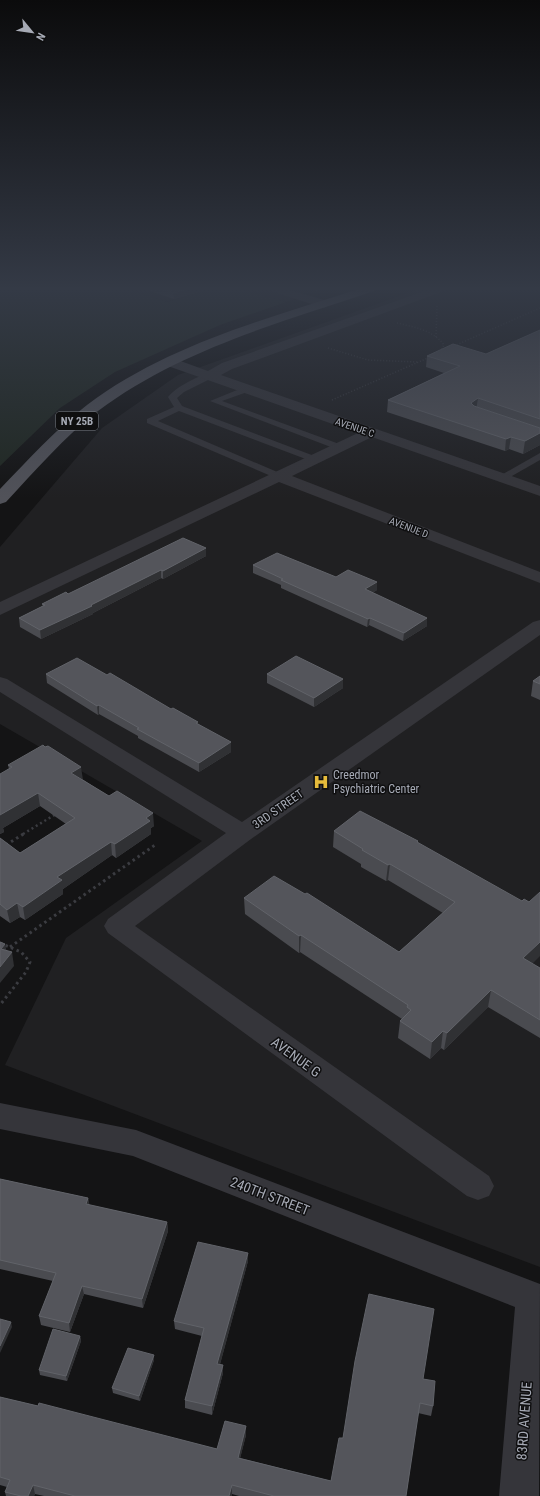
<svg xmlns="http://www.w3.org/2000/svg" width="540" height="1496" font-family="'Roboto Condensed',sans-serif">
	<rect width="100%" height="100%" fill="#141415"/>
	<g fill="#202022">
		<polygon points="127,289 211,289 167,302"/>
		<polygon points="239,289 266,289 297,298 286,302"/>
		<polygon points="419,289 540,289 540,1267 5,1065 66,938 202,841 0,724 0,547 102,428 178,375"/>
	</g>
	<polygon fill="#202822" points="0,289 127,289 167,302 211,289 239,289 286,302 220,325 115,372 60,408 0,466"/>
	<g fill="none" stroke-linecap="round" stroke-linejoin="round">
		<g stroke="#3b3c41" stroke-width="1.5" stroke-dasharray="1 2" stroke-linecap="butt">
			<path d="M397 323C414 327 433 330 444 345L441 350"/>
			<polyline points="436,337 437,306"/>
			<polyline points="454,346 540,308"/>
			<polyline points="328,348 368,360 417,362"/>
			<polyline points="332,400 430,357"/>
		</g>
		<polyline stroke="#3b3c41" stroke-width="2.5" stroke-dasharray="2 3" stroke-linecap="butt" points="23,834 56,814"/>
		<g stroke="#3b3c41" stroke-width="3" stroke-dasharray="2.5 3.5" stroke-linecap="butt">
			<polyline points="6,845 25,833"/>
			<polyline points="0,943 21,952 30,962 26,972 0,1005"/>
			<polyline points="10,947 155,845"/>
		</g>
		<g fill="#35353a" fill-rule="evenodd">
			<path d="M209 373 212 374V378L184 392 177 398 182 406 317 457 319 459 317 461H311L179 411 158 421 282 474 283 476 278 479 147 423V419L174 407 168 397C176 387 196 377 209 373Z"/>
			<polygon points="247,386 251,389 250,391 222,401 342,445 344,447 342,449 336,449 210,401"/>
			<polygon points="540,453 540,460 505,480 501,481 496,478"/>
		</g>
		<g fill="#35353a" fill-rule="evenodd">
			<polygon points="269,289 286,289 328,301 330,304 324,308 271,291"/>
			<polygon points="430,289 446,289 444,291 232,369 221,375 540,486 540,496 372,437 292,476 540,572 540,583 279,482 0,615 0,602 358,433 165,365 163,362 165,359 175,359 208,371 222,363"/>
			<polygon points="540,620 540,635 251,839 135,926 489,1176 494,1186 489,1196 478,1200 467,1196 108,933 104,926 108,919 226,833 0,692 0,677 7,679 242,822 533,622"/>
			<polygon points="0,1103 136,1130 540,1284 539,1496 499,1496 515,1307 133,1156 0,1129"/>
		</g>
		<path fill="#515259" fill-rule="evenodd" d="M359 289H376L374 291C279 323 179 350 98 411 64 437 35 471 6 502L0 504V489C28 460 55 430 87 405 167 345 266 319 359 289Z"/>
	</g>
	<g fill="#4a4b50">
		<polygon points="144,289 209,289 174,299"/>
		<polygon points="309,289 323,289 316,291"/>
		<polygon points="540,330 540,445 523,454 509,449 505,451 387,412 388,400 444,373 426,367 427,356 486,354"/>
		<polygon points="206,548 206,556 163,579 161,578 93,613 93,614 41,639 20,627 19,618 43,606 42,604 68,594"/>
		<polygon points="253,565 336,577 377,590 372,593 427,626 403,641 369,625 367,627 281,588 281,585 253,573"/>
		<polygon points="46,674 107,675 198,724 231,752 199,772 138,738 138,736 99,714 98,715 47,683"/>
		<polygon points="267,674 343,679 343,688 314,707 267,683"/>
		<polygon points="540,676 540,700 531,696 533,681"/>
		<polygon points="8,765 82,779 154,826 151,828 151,834 116,858 112,855 63,889 63,894 25,920 20,917 10,923 0,916 0,838 20,853 66,824 40,806 3,828 4,832 0,834 9,769"/>
		<polygon points="334,831 418,843 532,964 540,968 540,1038 488,1007 444,1050 441,1048 430,1059 398,1038 400,1021 402,1019 300,952 299,953 245,914 244,898 399,952 443,913 388,880 386,881 361,867 361,864 333,847"/>
		<polygon points="0,1179 88,1198 89,1205 167,1222 168,1231 143,1308 84,1294 70,1332 41,1325 39,1316 53,1281 0,1269"/>
		<polygon points="248,1261 220,1364 223,1373 212,1415 185,1408 185,1400 202,1336 175,1329 174,1321"/>
		<polygon points="80,1336 81,1341 67,1381 40,1375 39,1370"/>
		<polygon points="154,1355 154,1360 140,1401 113,1393 112,1388"/>
		<polygon points="424,1379 433,1406 431,1416 418,1413 406,1496 239,1496 232,1494 232,1496 44,1496 35,1494 34,1496 6,1496 5,1492 7,1487 0,1485 0,1397 38,1406 217,1449 246,1426 246,1435 240,1458 331,1481 343,1438"/>
	</g>
	<g fill="#303134">
		<polygon points="187,289 209,289 174,299 173,293"/>
		<polygon points="316,289 323,289 316,291"/>
		<polygon points="478,398 476,411 471,403"/>
		<polygon points="540,433 540,445 523,454 525,441"/>
		<polygon points="511,437 509,449 505,451 506,439"/>
		<polygon points="206,548 206,556 163,579 163,571"/>
		<polygon points="161,570 161,578 93,613 93,614 41,639 40,630"/>
		<polygon points="377,582 377,590 365,597 365,589"/>
		<polygon points="370,618 369,625 367,627 368,619"/>
		<polygon points="427,618 427,626 403,641 404,633"/>
		<polygon points="343,679 343,688 314,707 314,698"/>
		<polygon points="99,705 99,714 98,715 97,706"/>
		<polygon points="231,742 231,752 199,772 199,763"/>
		<polygon points="81,767 83,780 71,773"/>
		<polygon points="38,793 40,806 3,828 4,832 0,834 0,815"/>
		<polygon points="153,813 154,826 151,828 151,834 116,858 115,844 146,818"/>
		<polygon points="111,842 112,855 63,889 63,894 25,920 23,907 57,877"/>
		<polygon points="390,864 388,880 386,881 388,865"/>
		<polygon points="17,903 20,917 10,923 7,910"/>
		<polygon points="301,935 300,952 299,953 299,936"/>
		<polygon points="540,942 540,956 521,975 523,958"/>
		<polygon points="5,944 8,957 1,949"/>
		<polygon points="12,952 14,966 0,983 0,967"/>
		<polygon points="491,990 488,1007 444,1050 447,1033"/>
		<polygon points="443,1031 441,1048 430,1059 432,1042"/>
		<polygon points="88,1198 90,1207 86,1204"/>
		<polygon points="167,1222 168,1231 143,1308 142,1299"/>
		<polygon points="248,1253 248,1261 218,1372 217,1364"/>
		<polygon points="82,1286 84,1294 70,1332 69,1323"/>
		<polygon points="11,1322 12,1327 0,1353 0,1346"/>
		<polygon points="80,1336 81,1341 67,1381 66,1376"/>
		<polygon points="154,1355 154,1360 140,1401 139,1396"/>
		<polygon points="223,1365 223,1373 212,1415 212,1406"/>
		<polygon points="246,1426 246,1435 238,1467 238,1458"/>
		<polygon points="33,1485 35,1494 34,1496 28,1496"/>
		<polygon points="232,1485 232,1496 229,1496"/>
	</g>
	<g fill="#54555b" stroke="#616369">
		<polygon points="162,289 187,289 173,293"/>
		<polygon points="540,330 540,419 478,398 471,403 474,406 540,428 540,433 525,441 511,437 506,439 388,400 460,366 427,356 453,344 486,354"/>
		<polygon points="183,538 206,548 163,571 161,570 91,605 92,606 40,630 19,618 45,605 42,604 66,592 68,594"/>
		<polygon points="277,553 336,577 348,570 377,582 365,589 427,618 404,633 370,618 368,619 281,580 283,579 253,565"/>
		<polygon points="296,656 343,679 314,698 267,674"/>
		<polygon points="77,658 107,675 110,673 171,709 173,708 198,722 196,723 231,742 199,763 137,729 139,728 99,705 97,706 46,674"/>
		<polygon points="540,676 540,684 533,681"/>
		<polygon points="43,745 45,747 48,746 81,767 71,773 109,796 117,791 153,813 146,818 150,821 115,844 111,842 57,877 62,880 23,907 17,903 7,910 0,904 0,838 20,853 75,818 38,793 0,815 0,774 12,767 8,765"/>
		<polygon points="360,811 418,841 417,842 522,901 524,899 529,902 540,892 540,942 523,958 540,968 540,1020 491,990 447,1033 443,1031 432,1042 400,1021 411,1010 407,1007 408,1005 301,935 299,936 244,898 274,876 305,894 307,893 399,952 455,902 390,864 388,865 362,850 363,849 334,831"/>
		<polygon points="0,942 5,944 1,949 12,952 0,967"/>
		<polygon points="0,1179 88,1198 86,1204 167,1222 142,1299 82,1286 69,1323 39,1316 56,1273 0,1260"/>
		<polygon points="198,1242 248,1253 217,1364 223,1365 212,1406 185,1400 204,1328 174,1321"/>
		<polygon points="369,1294 434,1309 423,1379 435,1381 433,1406 420,1403 406,1496 274,1496 232,1485 229,1496 75,1496 33,1485 28,1496 21,1496 5,1492 10,1480 0,1477 0,1397 38,1406 39,1403 217,1449 225,1421 246,1426 238,1458 331,1481 339,1438 343,1438 355,1361"/>
		<polygon points="0,1319 11,1322 0,1346"/>
		<polygon points="53,1329 80,1336 66,1376 39,1370"/>
		<polygon points="128,1348 154,1355 139,1396 112,1388"/>
	</g>
	<linearGradient id="sky" x2="0" y2="1"><stop stop-color="#0b0b0c"/><stop offset="0.58" stop-color="#343a46"/><stop offset="1" stop-color="#343a46" stop-opacity="0"/></linearGradient>
	<rect width="540" height="498" fill="url(#sky)"/>
	<defs>
		<symbol id="hospital-bare" viewBox="-9 -9 18 18"><path d="M-5-5h3v3.5h4V-5h3V5h-3V1.5h-4V5h-3Z" fill="#e6bb3b" stroke="#0f0f10" stroke-width="2.5" paint-order="stroke"/></symbol>
	</defs>
	<g fill-rule="evenodd">
		<use href="#hospital-bare" x="310" y="771" width="22" height="22"/>
	</g>
	<g text-anchor="middle" stroke-width="3" stroke-linejoin="round" paint-order="stroke">
		<g font-size="10" fill="#a6aab5" stroke="#0f0f10">
			<text transform="translate(355 427) rotate(19)" y="4">AVENUE C</text>
			<text transform="translate(409 527) rotate(21)" y="4">AVENUE D</text>
		</g>
		<rect fill="#0f0f10" stroke="#797c84" stroke-width="1" x="56" y="412" width="42" height="18" rx="3"/>
		<g font-size="11" font-weight="bold" fill="#a6aab5">
			<text x="77" y="425">NY 25B</text>
		</g>
		<g font-size="12" fill="#a6aab5" stroke="#0f0f10" text-anchor="start">
			<text x="333" y="779">Creedmor<tspan x="333" dy="14">Psychiatric Center</tspan></text>
		</g>
		<g font-size="12" fill="#a6aab5" stroke="#0f0f10">
			<text transform="translate(278 809) rotate(-35)" y="4">3RD STREET</text>
		</g>
		<g font-size="14" fill="#a6aab5" stroke="#0f0f10">
			<text transform="translate(296 1057) rotate(36)" y="5">AVENUE G</text>
			<text transform="translate(270 1196) rotate(21)" y="5">240TH STREET</text>
			<text transform="translate(524 1421) rotate(-86)" y="5">83RD AVENUE</text>
		</g>
	</g>
	<g transform="translate(32 32) rotate(119)" stroke="#0f0f10" stroke-width="3" paint-order="stroke">
	<path d="M0-3L7 15L0 10L-7 15Z" fill="#a6aab5"/>
	<text y="-6" font-size="11" font-weight="bold" text-anchor="middle" fill="#a6aab5">N</text>
	</g>
</svg>
